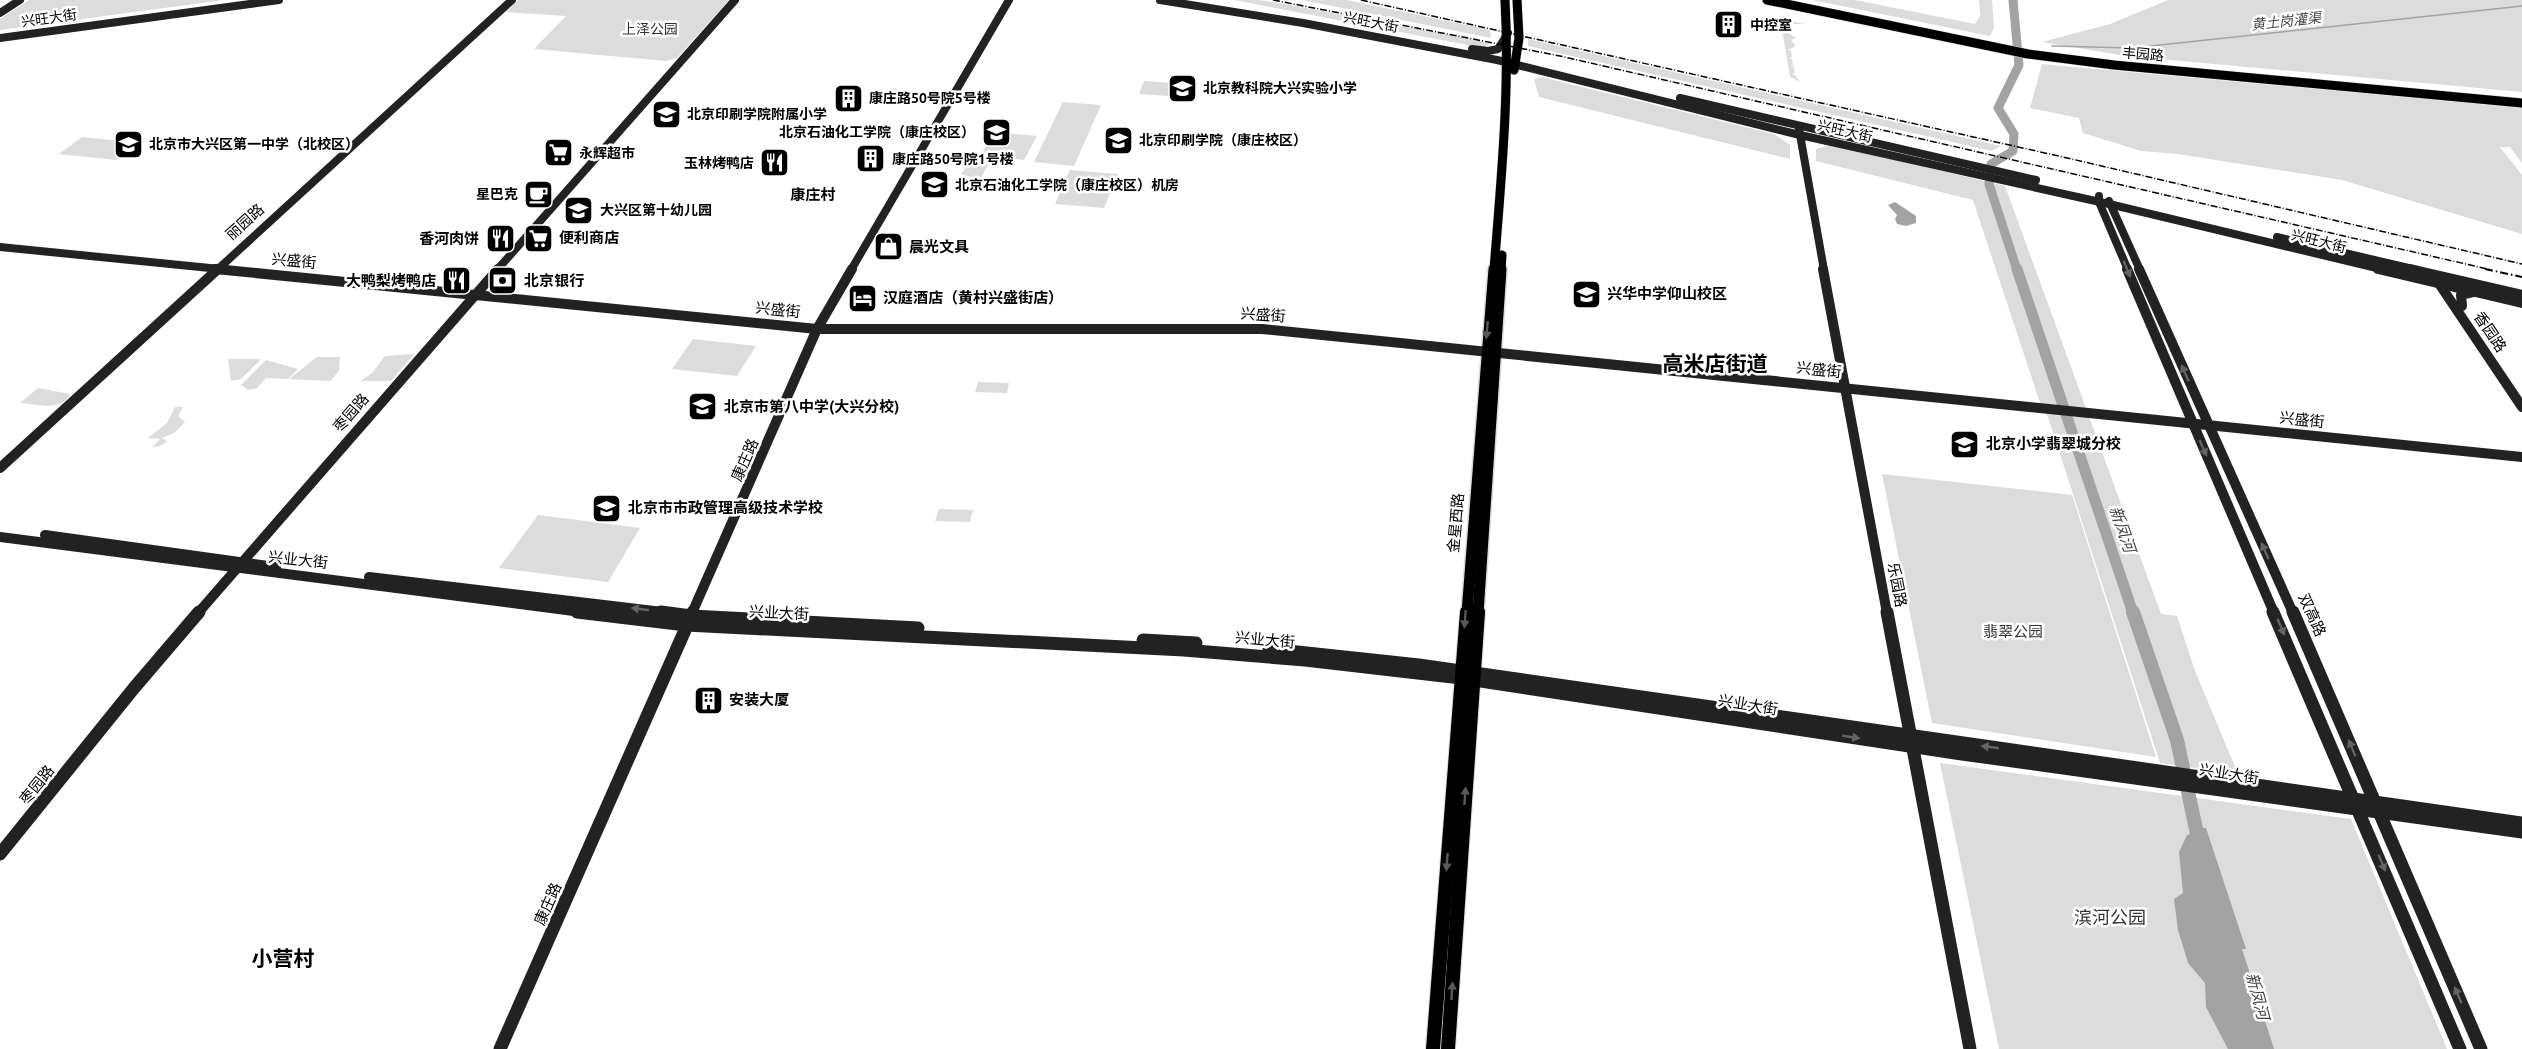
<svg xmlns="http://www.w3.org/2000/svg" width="2522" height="1049" font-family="Ubuntu,'Noto Sans SC',sans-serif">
	<rect width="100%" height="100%" fill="#fff"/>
	<g fill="#dcdcdc">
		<polygon points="29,0 224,0 0,30 0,19"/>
		<polygon points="518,0 729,0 677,58 666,61 534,49 566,16 506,12"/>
		<polygon points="1234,0 1259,0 1286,4 1491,43 1483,48"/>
		<polygon points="1302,0 1347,0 1490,30 1491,38"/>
		<polygon points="1812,0 1855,0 1975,24 1980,16 1979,0 1992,0 1994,28 1990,36"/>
		<polygon points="2168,0 2522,0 2522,92 2126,56 2042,42 2110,24"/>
		<polygon points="1781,19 1805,24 1787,24 1789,33 1796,38 1791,40 1796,46 1788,50 1791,51 1792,57 1789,58 1792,59 1793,65 1790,65 1793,66 1795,73 1791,74 1795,75 1800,82 1790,77 1783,35 1778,23"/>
		<polygon points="1528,39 2001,146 1992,151 1528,46"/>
		<polygon points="2042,64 2522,108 2522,163 2510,147 2500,147 2522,175 2522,234 2342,180 2178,154 2141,151 2083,133 2079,118 2030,108"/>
		<polygon points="1541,77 1774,134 1790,145 1790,159 1539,97 1534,79"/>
		<polygon points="1144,81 1174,83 1169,96 1139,94"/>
		<polygon points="1063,102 1101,105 1074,166 1034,162"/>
		<polygon points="994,132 1037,136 1024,160 981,155"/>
		<polygon points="82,137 139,143 116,160 59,154"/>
		<polygon points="1831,145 2005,186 2161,614 2177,616 2195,671 2238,774 2160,763 2048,417 2040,403 1973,200 1816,161 1816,149"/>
		<polygon points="970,162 989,163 982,176 974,178 961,174"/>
		<polygon points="1070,170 1118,174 1104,208 1055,204"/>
		<polygon points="693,339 756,346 737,376 672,369"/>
		<polygon points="414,354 391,381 361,381 373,372 385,356"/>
		<polygon points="317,357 340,357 339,371 330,381 289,379"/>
		<polygon points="228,359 261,359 241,379 231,381"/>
		<polygon points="266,360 298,369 288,379 266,378 257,388 248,390 241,385"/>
		<polygon points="978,382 1009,383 1007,393 975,392"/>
		<path d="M38 388 70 394C62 412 36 404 20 403Z"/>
		<polygon points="175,407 183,407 178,416 185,422 174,433 162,438 167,441 162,445 152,448 160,439 148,438 167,423"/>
		<polygon points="1882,474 2072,495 2156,757 1932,723"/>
		<polygon points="939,509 973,510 970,522 935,521"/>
		<polygon points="538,515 640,528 608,582 499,568"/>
		<polygon points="1940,763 2351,819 2447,1049 1999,1049"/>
	</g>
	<g fill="#a3a3a3">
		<polygon points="1895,202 1916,216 1916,223 1906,226 1897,224 1895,219 1897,215 1888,205"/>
		<polygon points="2193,827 2206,828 2246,949 2242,949 2274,1049 2228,1049 2206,1007 2205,983 2188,963 2178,930 2174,899 2183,893 2179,852 2187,835 2195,833"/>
	</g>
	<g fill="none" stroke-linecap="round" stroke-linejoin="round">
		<polyline stroke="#a3a3a3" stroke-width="1.5" points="2052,46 2132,48 2522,6"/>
		<polyline stroke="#a3a3a3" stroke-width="9" points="2013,0 2019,65 1998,108 2014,134 2013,151 1991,164 1989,184 2017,270"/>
		<polyline stroke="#a3a3a3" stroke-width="11" points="2017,269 2133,613"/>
		<polyline stroke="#a3a3a3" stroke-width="14" points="2133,612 2177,740 2199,843"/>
		<defs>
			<g id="primary-far2">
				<polyline points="1767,0 2028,54 2114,65 2522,103"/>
				<polyline points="1514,70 1519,38 1517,0"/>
				<path d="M1494 270C1501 180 1510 91 1505 0"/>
				<polyline points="1501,270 1502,255"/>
			</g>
			<g id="primary-far1">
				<polyline points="1467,613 1494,269"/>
				<polyline points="1478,613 1501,269"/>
			</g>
			<g id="primary">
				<polyline points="1433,1049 1467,612"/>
				<polyline points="1448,1049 1478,612"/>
			</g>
		</defs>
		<use href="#primary-far2" stroke="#dbdbdb" stroke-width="10"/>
		<use href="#primary-far1" stroke="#dbdbdb" stroke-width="14"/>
		<use href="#primary" stroke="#dbdbdb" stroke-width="16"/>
		<g stroke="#222" stroke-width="8">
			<polyline points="1160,0 1303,23 1497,60 1800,135 2109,204 2385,270"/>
			<polyline points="0,13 20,0"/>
			<polyline points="0,38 279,0"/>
			<polyline points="1472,49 1488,51 1498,49 1508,33"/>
			<polyline points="1680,98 2036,180"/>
			<polyline points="1799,129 1824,270"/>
			<polyline points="2099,196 2099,202 2128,270"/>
			<polyline points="2109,201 2140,270"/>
			<polyline points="2277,237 2417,270"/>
			<polyline points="0,247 230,270"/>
			<polyline points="217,270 512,0"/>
			<polyline points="497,270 735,0"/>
			<polyline points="851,270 1009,0"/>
		</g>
		<g stroke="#222" stroke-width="10">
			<polyline points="215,269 817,329 1262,329 2522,457"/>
			<polyline points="1823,269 1887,613"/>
			<polyline points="2127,269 2274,613"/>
			<polyline points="2139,269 2293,613"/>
			<polyline points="2378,269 2522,303"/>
			<polyline points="2410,269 2522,295"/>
			<polyline points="2438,282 2522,407"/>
			<polyline points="2462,306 2461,295 2474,292"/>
			<polyline points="0,468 218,269"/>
			<polyline points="45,535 276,567"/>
			<polyline points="0,537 589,613"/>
			<polyline points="369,577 671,613"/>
			<polyline points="198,613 498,269"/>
			<polyline points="692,613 817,329 852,269"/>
		</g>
		<g stroke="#222" stroke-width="13">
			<polyline points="577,612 686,625 1184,650 1305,660 1461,678 1962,754 2522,832"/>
			<polyline points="661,612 691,616 918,628"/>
			<polyline points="1887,612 1970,1049"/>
			<polyline points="2273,612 2460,1049"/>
			<polyline points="2293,612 2481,1049"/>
			<polyline points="1143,640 1196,643"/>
			<polyline points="1269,649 1419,665 2522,823"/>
			<polyline points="0,854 134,688 199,612"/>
			<polyline points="500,1049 693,612"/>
		</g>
		<use href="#primary-far2" stroke="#000" stroke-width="9"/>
		<use href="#primary-far1" stroke="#000" stroke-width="11"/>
		<use href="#primary" stroke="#000" stroke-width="14"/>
		<g stroke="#000" stroke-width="1.5" stroke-dasharray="7 2 1 2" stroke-linecap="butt">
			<polyline points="1273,0 1560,56 2492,270"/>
			<polyline points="1361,0 2063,157 2522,264"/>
		</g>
		<polyline stroke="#000" stroke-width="2" stroke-dasharray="8 3 1.5 3" stroke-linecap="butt" points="2485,269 2522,277"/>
	</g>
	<defs><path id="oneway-solid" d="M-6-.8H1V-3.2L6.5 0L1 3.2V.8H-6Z" transform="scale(1.5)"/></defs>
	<g fill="#646464">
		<use href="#oneway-solid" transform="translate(2127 269) rotate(67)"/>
		<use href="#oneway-solid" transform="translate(2185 373) rotate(-114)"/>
		<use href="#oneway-solid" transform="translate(2203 448) rotate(67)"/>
		<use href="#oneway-solid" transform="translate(2265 551) rotate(-114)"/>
		<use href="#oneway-solid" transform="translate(640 609) rotate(-172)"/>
		<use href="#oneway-solid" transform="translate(2281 627) rotate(67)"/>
		<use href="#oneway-solid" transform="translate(1851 737) rotate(9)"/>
		<use href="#oneway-solid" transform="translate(1990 747) rotate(-172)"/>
		<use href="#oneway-solid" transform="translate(2352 748) rotate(-112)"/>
		<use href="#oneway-solid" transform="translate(2382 863) rotate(67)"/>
		<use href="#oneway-solid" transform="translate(2458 995) rotate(-113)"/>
	</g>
	<g fill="#595959">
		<use href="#oneway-solid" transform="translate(1487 330) rotate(95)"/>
		<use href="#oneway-solid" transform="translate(1465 619) rotate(95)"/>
		<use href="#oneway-solid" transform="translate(1465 796) rotate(-86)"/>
		<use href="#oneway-solid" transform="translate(1447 862) rotate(94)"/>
		<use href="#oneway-solid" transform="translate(1452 991) rotate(-86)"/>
	</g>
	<defs>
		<symbol id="building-square" viewBox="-11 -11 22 22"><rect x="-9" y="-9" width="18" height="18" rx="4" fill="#000" stroke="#fff"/><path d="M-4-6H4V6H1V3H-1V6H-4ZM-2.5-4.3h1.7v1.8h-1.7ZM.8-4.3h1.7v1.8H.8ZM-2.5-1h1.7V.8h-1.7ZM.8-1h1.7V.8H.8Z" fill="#fff"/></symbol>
		<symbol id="school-square" viewBox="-11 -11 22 22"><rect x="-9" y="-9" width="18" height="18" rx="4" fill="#000" stroke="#fff"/><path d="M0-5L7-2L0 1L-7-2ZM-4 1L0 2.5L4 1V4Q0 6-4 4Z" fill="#fff"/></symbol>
		<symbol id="university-square" viewBox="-11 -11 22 22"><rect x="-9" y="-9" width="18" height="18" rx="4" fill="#000" stroke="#fff"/><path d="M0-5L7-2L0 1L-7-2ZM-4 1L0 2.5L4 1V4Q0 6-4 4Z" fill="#fff"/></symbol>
		<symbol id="supermarket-square" viewBox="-11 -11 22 22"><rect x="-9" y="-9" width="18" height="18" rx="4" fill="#000" stroke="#fff"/><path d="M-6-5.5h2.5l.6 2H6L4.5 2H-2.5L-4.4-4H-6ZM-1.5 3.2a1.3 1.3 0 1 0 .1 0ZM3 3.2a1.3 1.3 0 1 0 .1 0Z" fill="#fff"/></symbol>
		<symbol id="restaurant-square" viewBox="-11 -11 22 22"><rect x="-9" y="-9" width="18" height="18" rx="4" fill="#000" stroke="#fff"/><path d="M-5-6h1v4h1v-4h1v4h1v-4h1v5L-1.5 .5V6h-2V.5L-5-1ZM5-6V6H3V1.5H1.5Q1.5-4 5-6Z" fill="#fff"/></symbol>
		<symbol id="cafe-square" viewBox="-11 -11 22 22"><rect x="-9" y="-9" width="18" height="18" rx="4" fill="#000" stroke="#fff"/><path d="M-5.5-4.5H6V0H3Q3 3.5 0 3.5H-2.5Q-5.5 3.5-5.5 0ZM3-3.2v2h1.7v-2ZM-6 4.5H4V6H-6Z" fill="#fff"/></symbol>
		<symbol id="shop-square" viewBox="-11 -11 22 22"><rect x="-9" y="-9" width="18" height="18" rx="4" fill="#000" stroke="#fff"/><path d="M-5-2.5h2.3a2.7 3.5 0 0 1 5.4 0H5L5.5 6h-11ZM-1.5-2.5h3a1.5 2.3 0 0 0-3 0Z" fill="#fff"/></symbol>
		<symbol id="bank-square" viewBox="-11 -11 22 22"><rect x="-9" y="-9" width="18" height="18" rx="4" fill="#000" stroke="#fff"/><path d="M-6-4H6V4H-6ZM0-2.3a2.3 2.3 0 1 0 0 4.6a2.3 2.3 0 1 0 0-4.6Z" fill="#fff"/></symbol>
		<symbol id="hotel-square" viewBox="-11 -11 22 22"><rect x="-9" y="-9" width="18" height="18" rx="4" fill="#000" stroke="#fff"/><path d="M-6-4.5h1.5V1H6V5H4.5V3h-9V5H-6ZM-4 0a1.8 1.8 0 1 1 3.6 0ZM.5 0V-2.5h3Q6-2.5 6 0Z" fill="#fff"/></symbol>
	</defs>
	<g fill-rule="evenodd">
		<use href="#building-square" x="1712" y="8" width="33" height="33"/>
		<use href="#school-square" x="1166" y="72" width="33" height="33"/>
		<use href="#building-square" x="832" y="82" width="33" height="33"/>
		<use href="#school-square" x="650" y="98" width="33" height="33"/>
		<use href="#university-square" x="980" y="116" width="33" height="33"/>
		<use href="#university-square" x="1102" y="124" width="33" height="33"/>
		<use href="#school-square" x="112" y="128" width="33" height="33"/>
		<use href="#supermarket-square" x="542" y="136" width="33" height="33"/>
		<use href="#building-square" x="854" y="142" width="33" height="33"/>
		<use href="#restaurant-square" x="758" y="146" width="33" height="33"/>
		<use href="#university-square" x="918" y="168" width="33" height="33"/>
		<use href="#cafe-square" x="522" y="178" width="33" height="33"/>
		<use href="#school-square" x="562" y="194" width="33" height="33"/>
		<use href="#supermarket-square" x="522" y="222" width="33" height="33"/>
		<use href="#restaurant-square" x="484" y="222" width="33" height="33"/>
		<use href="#shop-square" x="872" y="230" width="33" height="33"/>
		<use href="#restaurant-square" x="440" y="264" width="33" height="33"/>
		<use href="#bank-square" x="486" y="264" width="33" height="33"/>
		<use href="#school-square" x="1570" y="278" width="33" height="33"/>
		<use href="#hotel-square" x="846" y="282" width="33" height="33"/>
		<use href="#school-square" x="686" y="390" width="33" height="33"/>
		<use href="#school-square" x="1948" y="428" width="33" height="33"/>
		<use href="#school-square" x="590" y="492" width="33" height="33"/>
		<use href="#building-square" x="692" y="684" width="33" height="33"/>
	</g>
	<g text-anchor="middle" stroke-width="5" stroke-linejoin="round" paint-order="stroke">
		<g font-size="14" fill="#000" stroke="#fff">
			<text transform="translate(49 18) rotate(-8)" y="5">兴旺大街</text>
			<text transform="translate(1371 22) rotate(11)" y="5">兴旺大街</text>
			<text transform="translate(2143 54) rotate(5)" y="5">丰园路</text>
			<text transform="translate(1845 131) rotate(13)" y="5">兴旺大街</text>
			<text transform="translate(2319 241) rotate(14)" y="5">兴旺大街</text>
		</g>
		<g font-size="14" font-style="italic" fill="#444" stroke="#fff">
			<text transform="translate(2286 21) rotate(-6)" y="5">黄土岗灌渠</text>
		</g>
		<g font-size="14" font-weight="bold" fill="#000" stroke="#fff" text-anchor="start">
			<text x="1750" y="30">中控室</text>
			<text x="1203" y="93">北京教科院大兴实验小学</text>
			<text x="869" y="103">康庄路50号院5号楼</text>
			<text x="687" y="119">北京印刷学院附属小学</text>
			<text x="975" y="137" text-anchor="end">北京石油化工学院（康庄校区）</text>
			<text x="1139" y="145">北京印刷学院（康庄校区）</text>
			<text x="149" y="149">北京市大兴区第一中学（北校区）</text>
			<text x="579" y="158">永辉超市</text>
			<text x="892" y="164">康庄路50号院1号楼</text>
			<text x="754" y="168" text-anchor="end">玉林烤鸭店</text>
			<text x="955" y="190">北京石油化工学院（康庄校区）机房</text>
			<text x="518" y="199" text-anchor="end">星巴克</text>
			<text x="600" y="215">大兴区第十幼儿园</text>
		</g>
		<g font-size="14" fill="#333" stroke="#fff">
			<text x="650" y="34">上泽公园</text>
		</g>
		<g font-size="15" font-weight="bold" fill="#000" stroke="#fff">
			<text x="813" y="200">康庄村</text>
		</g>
		<g font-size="15" fill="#000" stroke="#fff">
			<text transform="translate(245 222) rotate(-42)" y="5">丽园路</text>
			<text transform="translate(294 261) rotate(5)" y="5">兴盛街</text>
			<text transform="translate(778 310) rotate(6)" y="5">兴盛街</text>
			<text transform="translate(1263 315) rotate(4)" y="5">兴盛街</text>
			<text transform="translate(2490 332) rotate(56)" y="5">香园路</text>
			<text transform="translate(1819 370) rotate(6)" y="5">兴盛街</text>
			<text transform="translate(351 413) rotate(-49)" y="5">枣园路</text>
			<text transform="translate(2302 420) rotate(6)" y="5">兴盛街</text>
			<text transform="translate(745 460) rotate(-66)" y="5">康庄路</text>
			<text transform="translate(1456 523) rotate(-85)" y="5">金星西路</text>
			<text transform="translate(298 560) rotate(6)" y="5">兴业大街</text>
			<text transform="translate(1897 585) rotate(79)" y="5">乐园路</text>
			<text transform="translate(779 613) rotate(3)" y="5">兴业大街</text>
			<text transform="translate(2312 615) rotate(66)" y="5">双高路</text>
			<text transform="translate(1265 640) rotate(5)" y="5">兴业大街</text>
			<text transform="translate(1748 705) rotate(9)" y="5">兴业大街</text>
			<text transform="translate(2229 774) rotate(9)" y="5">兴业大街</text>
			<text transform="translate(37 785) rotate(-51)" y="5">枣园路</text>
			<text transform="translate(548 904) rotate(-66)" y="5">康庄路</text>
		</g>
		<g font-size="15" font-weight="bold" fill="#000" stroke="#fff" text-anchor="start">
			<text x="559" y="243">便利商店</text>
			<text x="479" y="244" text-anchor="end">香河肉饼</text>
			<text x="909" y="252">晨光文具</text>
			<text x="436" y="286" text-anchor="end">大鸭梨烤鸭店</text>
			<text x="524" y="286">北京银行</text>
			<text x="1607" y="299">兴华中学仰山校区</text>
			<text x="883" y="303">汉庭酒店（黄村兴盛街店）</text>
			<text x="724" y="412">北京市第八中学(大兴分校)</text>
			<text x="1986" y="449">北京小学翡翠城分校</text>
			<text x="628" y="513">北京市市政管理高级技术学校</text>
			<text x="729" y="705">安装大厦</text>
		</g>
		<g font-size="15" fill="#333" stroke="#fff">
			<text x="2013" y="637">翡翠公园</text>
		</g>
		<g font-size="16" font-style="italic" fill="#444" stroke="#fff">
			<text transform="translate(2123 529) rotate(71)" y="6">新凤河</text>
			<text transform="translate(2258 996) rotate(75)" y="6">新凤河</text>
		</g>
		<g font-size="18" fill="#333" stroke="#fff">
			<text x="2110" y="924">滨河公园</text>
		</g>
		<g font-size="21" font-weight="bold" fill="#000" stroke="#fff">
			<text x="1715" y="371">高米店街道</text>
		</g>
		<g font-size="21" font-weight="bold" fill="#000" stroke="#fff">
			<text x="283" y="966">小营村</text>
		</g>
	</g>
</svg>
